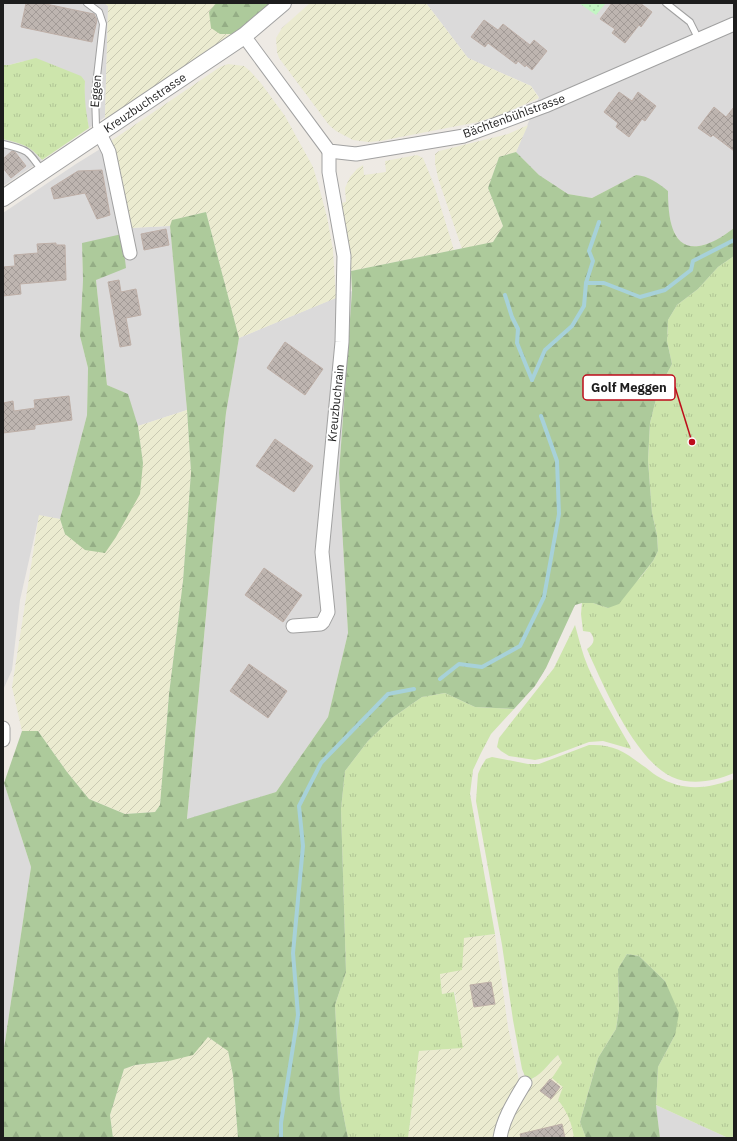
<svg xmlns="http://www.w3.org/2000/svg" width="737" height="1141" font-family="'IBM Plex Sans',sans-serif">
	<defs>
		<pattern id="farmland-furrows" width="10" height="10" patternUnits="userSpaceOnUse"><rect width="10" height="10" fill="#ebebd0"/><path d="M-1 1l2-2M0 10L10 0M9 11l2-2" fill="none" stroke="#c9c9b2"/></pattern>
		<pattern id="grass-tufts" width="24" height="20" patternUnits="userSpaceOnUse"><rect width="24" height="20" fill="#cde5ac"/><path d="M3 7l-1-3M5 7V3M7 7l1-3M15 17l-1-3M17 17v-4M19 17l1-3" fill="none" stroke="#b0c494"/></pattern>
		<pattern id="forest-firs" width="22" height="20" patternUnits="userSpaceOnUse"><rect width="22" height="20" fill="#adca9b"/><path d="M5 1l3.5 6h-7zM16 11l3.5 6h-7z" fill="#94ad85"/></pattern>
		<pattern id="park-dots" width="8" height="8" patternUnits="userSpaceOnUse"><rect width="8" height="8" fill="#c3f5c3"/><path d="M2 2h.1M6 6h.1" fill="none" stroke="#a7d2a7" stroke-width="1.8" stroke-linecap="round"/></pattern>
		<pattern id="building-cross-hatch" width="8" height="8" patternUnits="userSpaceOnUse"><rect width="8" height="8" fill="#beb5b0"/><path d="M0 0l8 8M0 8l8-8" fill="none" stroke="#a39b97"/></pattern>
	</defs>
	<rect width="100%" height="100%" fill="#eeeae4"/>
	<g fill="#dbdada">
		<polygon points="3,3 104,3 108,6 105,117 89,128 86,114 84,95 85,81 24,61 9,65 3,65"/>
		<polygon points="426,3 734,3 734,228 716,241 700,246 689,246 680,242 672,228 668,210 668,191 636,175 592,198 568,194 539,175 516,152 539,97 531,86 468,58"/>
		<polygon points="3,139 21,144 31,149 42,160 3,186"/>
		<polygon points="105,146 130,228 170,226 187,410 138,426 127,394 107,385 96,280 82,243 83,280 80,336 88,368 87,415 60,519 39,516 20,600 12,670 3,690 3,213 76,164"/>
		<polygon points="352,291 339,473 348,633 328,717 276,792 187,820 215,519 226,413 239,338"/>
		<polygon points="4,783 31,867 3,1055 3,784"/>
		<polygon points="656,1105 726,1137 730,1138 660,1138"/>
	</g>
	<g fill="url(#farmland-furrows)">
		<polygon points="104,3 216,3 209,12 220,34 233,34 107,121 105,117 108,6"/>
		<polygon points="310,3 426,3 468,58 531,86 539,98 503,114 478,122 380,141 368,142 353,140 336,131 329,125 279,58 277,52 276,38 282,28"/>
		<polygon points="228,64 244,66 250,71 260,82 285,116 313,167 319,187 327,217 333,250 336,298 239,338 206,212 173,220 170,226 130,228 111,141 220,67"/>
		<polygon points="528,125 516,152 499,157 488,188 503,226 493,242 462,249 438,178 435,163 435,154 439,151 508,134"/>
		<polygon points="417,155 423,158 434,185 454,250 351,271 346,225 341,203 346,202 345,188 350,177 357,169 363,165 364,175 386,172 385,161"/>
		<polygon points="187,410 191,472 183,581 169,694 160,805 155,812 125,814 89,799 67,772 38,731 22,731 12,687 39,515 60,519 65,534 143,463 138,426"/>
		<polygon points="495,934 508,1027 519,1081 527,1081 533,1079 548,1066 558,1055 562,1063 564,1087 558,1100 565,1109 573,1126 574,1138 408,1138 419,1051 462,1048 455,992 442,994 440,974 464,938"/>
		<polygon points="208,1037 228,1050 233,1075 238,1138 113,1138 110,1115 124,1069 135,1065 169,1061"/>
	</g>
	<g fill="url(#grass-tufts)">
		<path d="M36 58 81 76 85 81C84 97 86 112 89 128L42 160C29 145 22 144 3 139V65H9Z"/>
		<path d="M734 256V773C715 781 692 786 672 777 635 760 603 685 587 649 594 644 596 639 590 632L583 631 581 614 582 603H593L608 608 640 578 653 561 658 551 657 535 652 513 648 460 650 423 658 391 672 364 667 341 668 320 677 305 698 289 718 267Z"/>
		<path d="M575 625C579 639 582 653 588 667 600 694 615 720 630 746L631 749 603 741 589 742 549 757 535 760 509 756 501 751 497 747 499 738 554 668Z"/>
		<polygon points="445,693 475,707 514,709 491,734 481,753 473,770 470,794 495,934 464,938 462,970 440,974 442,994 454,992 463,1048 419,1051 408,1138 348,1138 340,1098 335,1005 346,972 341,809 345,771 368,741 392,718 422,697"/>
		<path d="M589 745C612 744 624 751 642 765 647 768 652 773 657 776 684 792 706 789 734 779V1138L726 1137 656 1105 658 1067 675 1035 665 981 639 956 627 954 618 969 619 1009 616 1029 598 1058 580 1122 586 1138H574C572 1123 567 1111 558 1100L563 1087 552 1078 562 1063 558 1055C548 1064 540 1077 527 1081L522 1069 513 1020 502 945 476 801 478 774 481 767 486 759 492 757 528 764H539Z"/>
	</g>
	<g fill="url(#forest-firs)">
		<polygon points="216,3 272,3 233,34 220,34 211,28 209,12"/>
		<path d="M516 152 539 175 568 194 592 198 636 175C649 176 658 183 668 191 668 222 673 262 716 240 722 237 728 232 734 228V256L718 267 698 289 677 305 668 320 667 341 672 364 658 391 650 423 648 460 652 513 657 535 658 551 653 561 619 604 608 608 593 603H582L575 605 546 668 535 686 514 709 475 707 445 693 422 697 392 718 368 741 345 771 341 809 346 972 335 1005 340 1098 348 1138H238L233 1075 228 1051 208 1037 193 1055 169 1061 135 1065 124 1069 110 1115 113 1138H3V1055L31 867 4 783 22 731H38L67 772 89 799 125 814 155 812 160 805 169 694 183 581 191 472 187 410 170 226 172 220 206 212 239 338 226 413 215 519 187 819 276 792 328 717 348 633 339 473 352 291 351 271 493 242 503 226 488 188 499 157Z"/>
		<polygon points="122,234 126,268 96,280 107,385 128,394 138,426 143,463 140,494 116,537 105,553 85,550 65,534 60,519 87,415 88,368 80,336 83,280 82,243"/>
		<polygon points="627,954 639,956 665,981 679,1013 675,1035 658,1067 656,1105 660,1138 586,1138 580,1122 598,1058 616,1029 619,1009 618,969"/>
	</g>
	<polygon fill="url(#park-dots)" points="579,3 606,3 596,15"/>
	<g fill="none" stroke-linecap="round" stroke-linejoin="round">
		<g stroke="#a7d1d9" stroke-width="4">
			<polyline points="586,283 604,283 640,297 665,290 691,270 693,261 734,240"/>
			<polyline points="505,295 512,317 518,329 517,343 532,380"/>
			<polyline points="532,380 545,350 572,326 584,306 586,283 593,261 589,251 599,222"/>
			<polyline points="440,679 459,664 482,667 520,646 544,597 559,514 557,461 541,416"/>
			<polyline points="281,1138 281,1123 298,1015 293,953 303,846 299,806 321,763 388,694 414,689"/>
		</g>
	</g>
	<g fill="url(#building-cross-hatch)" stroke="#beafa7">
		<polygon points="26,3 41,3 94,14 97,20 92,42 21,27"/>
		<polygon points="612,3 640,3 652,12 641,27 639,25 625,43 612,33 615,29 600,19"/>
		<polygon points="484,20 498,30 503,24 530,45 534,40 547,51 532,70 526,65 525,67 518,61 516,64 488,43 485,47 471,37"/>
		<polygon points="619,92 632,101 638,92 656,106 645,121 642,119 629,137 616,127 618,123 604,112"/>
		<polygon points="714,107 726,117 734,107 734,151 713,135 711,137 698,128"/>
		<polygon points="12,151 15,152 26,166 11,178 3,168 3,159"/>
		<polygon points="102,170 110,215 97,219 85,193 54,199 51,188 78,171"/>
		<polygon points="166,229 169,245 144,250 141,234"/>
		<polygon points="56,243 56,245 65,245 66,280 20,284 21,294 3,296 3,267 15,266 14,255 38,253 37,244"/>
		<polygon points="119,280 121,292 136,289 141,315 126,318 131,345 120,347 108,282"/>
		<polygon points="285,342 323,369 305,395 267,368"/>
		<polygon points="69,396 72,420 35,425 35,429 3,433 3,403 13,401 14,411 35,408 34,400"/>
		<polygon points="275,439 313,466 294,492 256,466"/>
		<polygon points="264,568 302,595 283,622 245,595"/>
		<polygon points="249,664 287,691 268,718 230,691"/>
		<polygon points="491,982 495,1004 474,1007 470,985"/>
		<polygon points="550,1079 560,1087 551,1099 540,1091"/>
		<polygon points="562,1124 565,1138 521,1138 520,1134"/>
	</g>
	<g fill="none" stroke-linecap="round" stroke-linejoin="round">
		<defs>
			<g id="service">
				<polyline points="87,3 99,12 103,24 95,94 96,126 99,132"/>
				<polyline points="666,3 690,22 699,40"/>
				<path d="M3 144C28 150 28 150 42 171"/>
			</g>
			<g id="minor">
				<polyline points="244,36 329,151 356,154 464,136 545,106 734,24"/>
				<polyline points="100,134 109,152 130,253"/>
				<polyline points="293,626 321,624 323,622 328,612 322,552 342,342 344,256 329,172 329,151"/>
				<polyline points="3,728 3,740"/>
				<path d="M500 1138C503 1118 515 1100 525 1083"/>
			</g>
			<polyline id="tertiary" points="3,198 244,36 283,3"/>
		</defs>
		<use href="#service" stroke="#a1a1a1" stroke-width="8"/>
		<use href="#minor" stroke="#a1a1a1" stroke-width="15"/>
		<use href="#tertiary" stroke="#a1a1a1" stroke-width="18"/>
		<use href="#service" stroke="#fff" stroke-width="6"/>
		<use href="#minor" stroke="#fff" stroke-width="13"/>
		<use href="#tertiary" stroke="#fff" stroke-width="16"/>
	</g>
	<g text-anchor="middle" stroke-width="3.5" stroke-linejoin="round" paint-order="stroke">
		<g font-size="12" fill="#1d1d1d" stroke="#fff">
			<text transform="translate(96 91) rotate(-86)" y="4">Eggen</text>
			<text transform="translate(145 103) rotate(-34)" y="4">Kreuzbuchstrasse</text>
			<text transform="translate(514 116) rotate(-20)" y="4">Bächtenbühlstrasse</text>
			<text transform="translate(336 403) rotate(-84)" y="4">Kreuzbuchrain</text>
		</g>
	</g>
	<path fill="none" stroke="#bd0d1b" stroke-width="1.5" d="M692 442L675 387"/>
	<circle fill="#bd0d1b" stroke="#fff" stroke-width="1.5" cx="692" cy="442" r="4"/>
	<rect fill="#fff" stroke="#bd0d1b" stroke-width="1.5" x="583" y="375" width="92" height="25" rx="4"/>
	<g font-size="13" text-anchor="middle" font-weight="bold" fill="#1d1d1d">
		<text x="629" y="392">Golf Meggen</text>
	</g>
	<rect width="737" height="1141" fill="none" stroke="#1d1d1d" stroke-width="8"/>
</svg>
